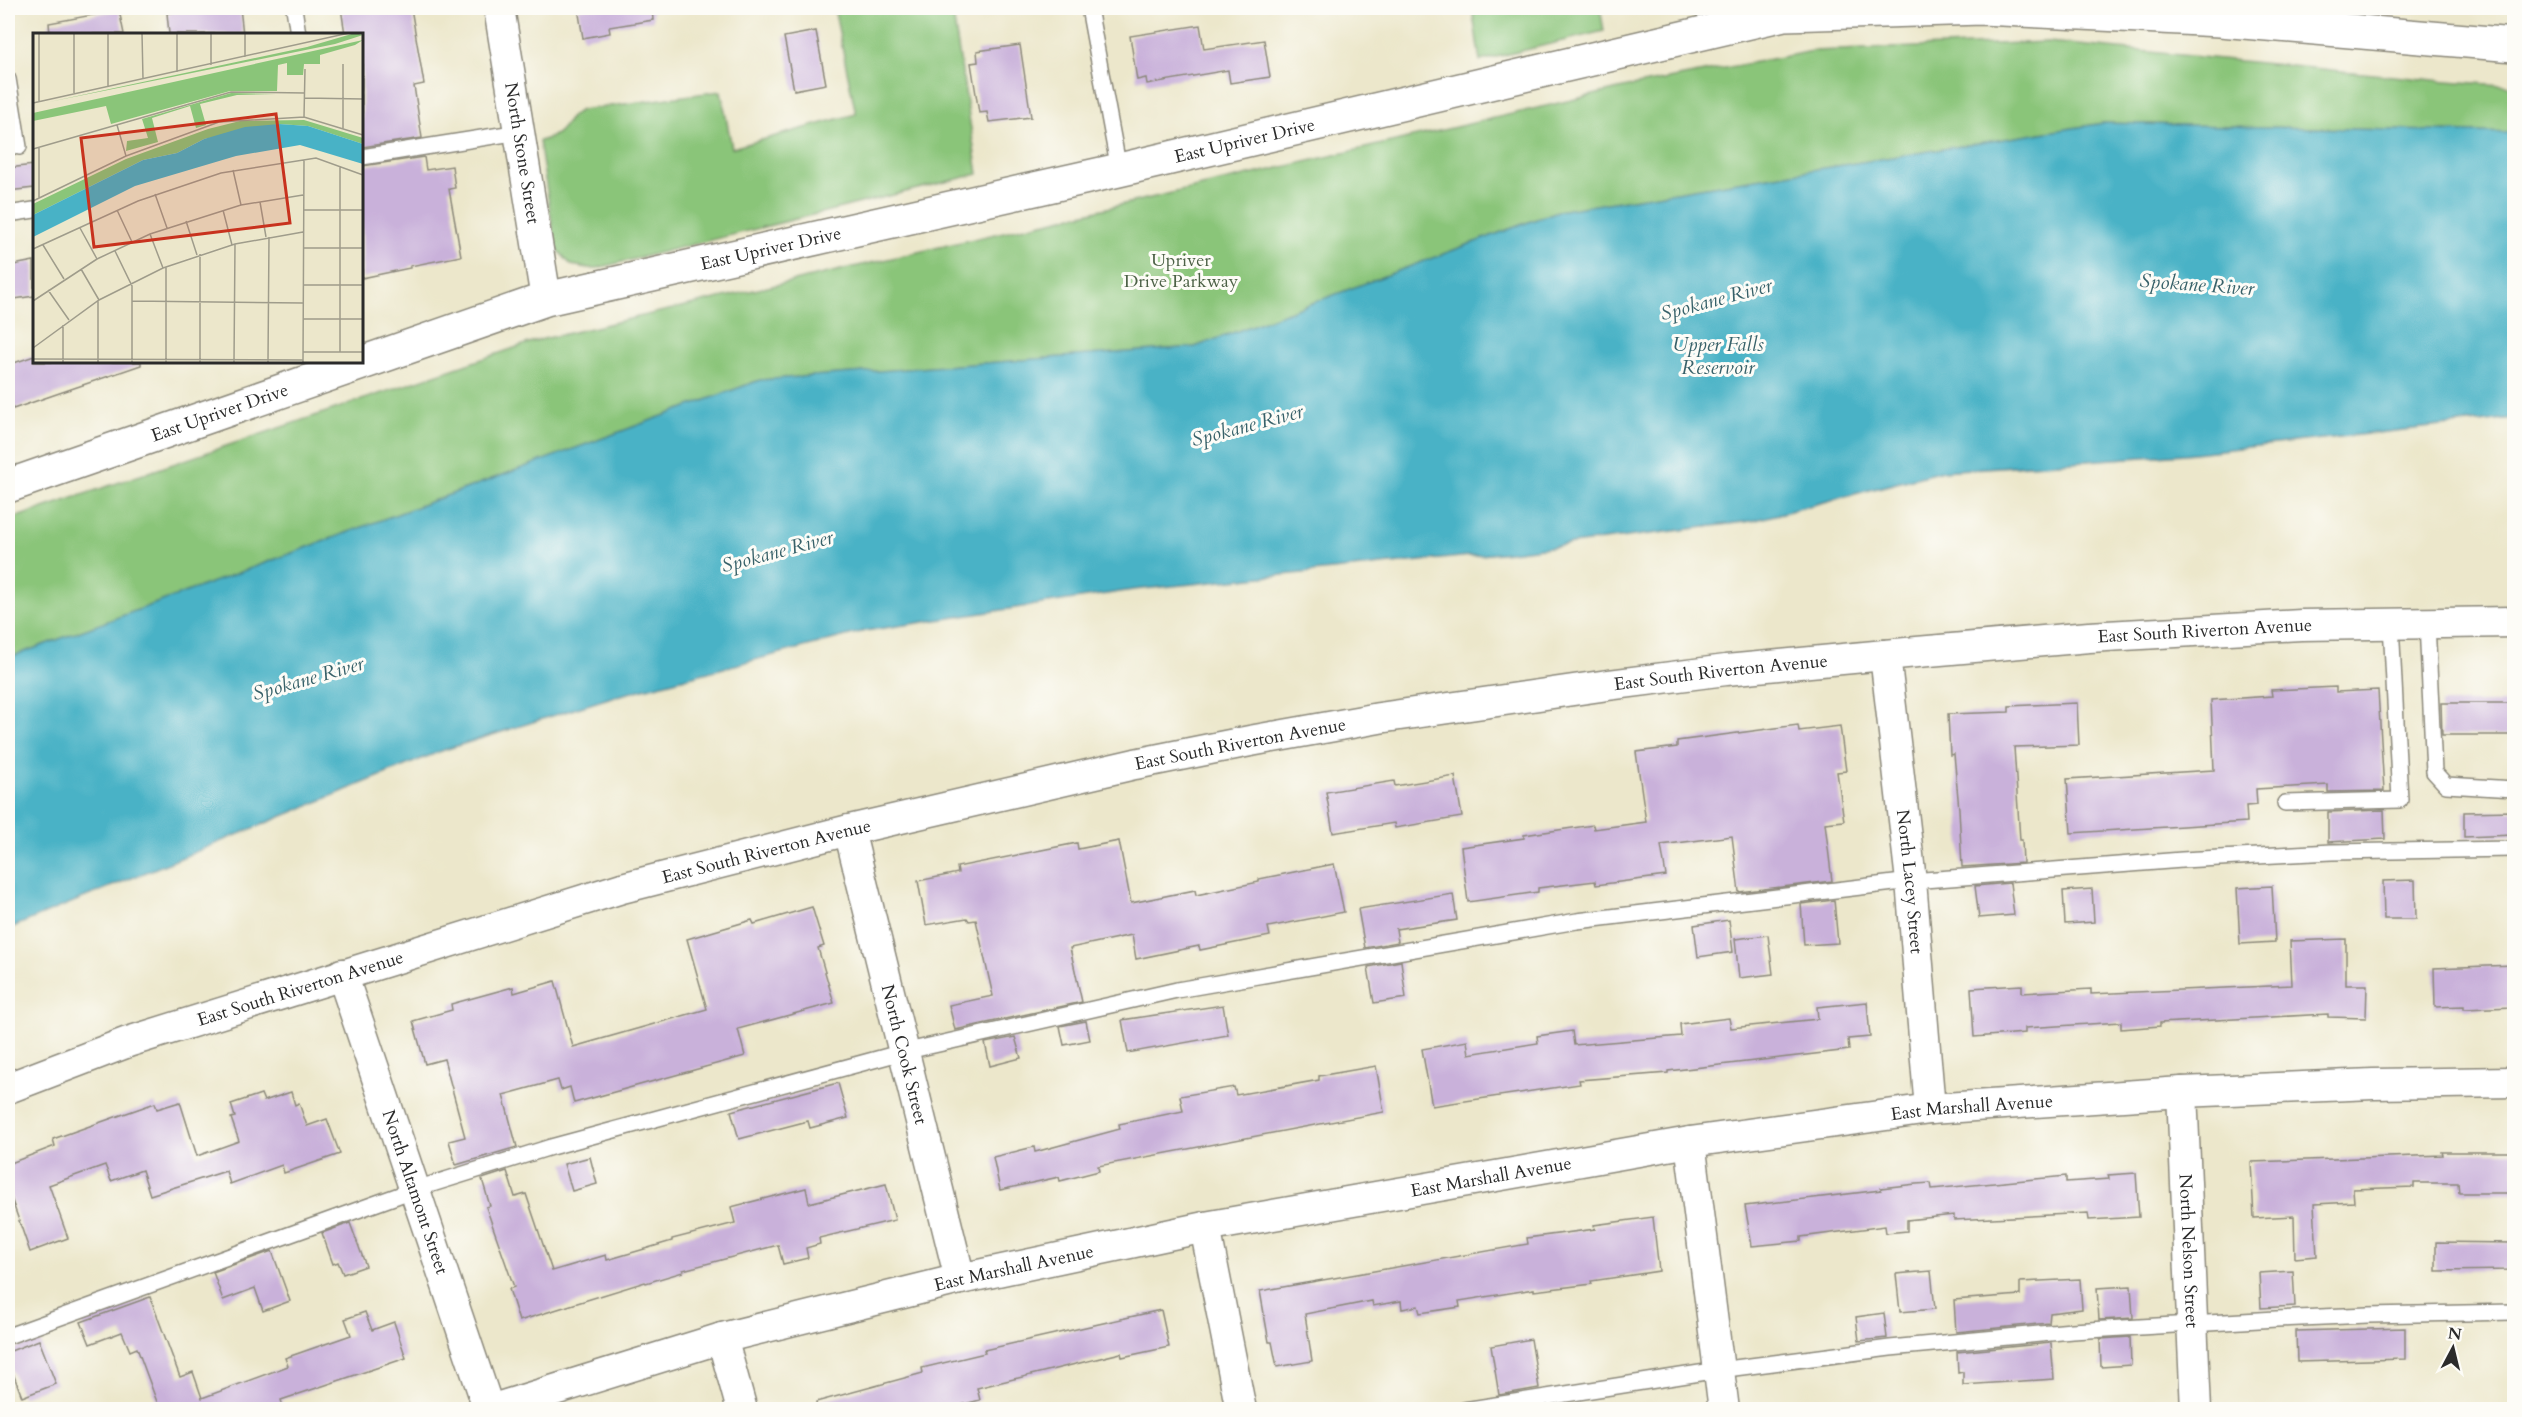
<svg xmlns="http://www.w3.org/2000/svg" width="2522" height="1417" font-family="Cardo,serif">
	<rect width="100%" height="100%" fill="#fdfcf7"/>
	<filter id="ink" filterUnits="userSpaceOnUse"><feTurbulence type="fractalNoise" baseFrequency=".0167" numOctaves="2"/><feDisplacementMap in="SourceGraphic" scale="12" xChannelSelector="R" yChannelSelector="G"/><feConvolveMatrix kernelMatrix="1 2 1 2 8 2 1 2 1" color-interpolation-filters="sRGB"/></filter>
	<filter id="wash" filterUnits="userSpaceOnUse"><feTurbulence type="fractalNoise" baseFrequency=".008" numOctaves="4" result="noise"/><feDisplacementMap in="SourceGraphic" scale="24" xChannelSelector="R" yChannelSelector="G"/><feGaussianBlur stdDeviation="1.35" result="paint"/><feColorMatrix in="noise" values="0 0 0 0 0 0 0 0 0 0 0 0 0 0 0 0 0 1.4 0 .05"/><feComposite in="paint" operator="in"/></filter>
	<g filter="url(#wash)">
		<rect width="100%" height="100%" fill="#ece7cb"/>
		<g fill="#8ac579" stroke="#5a7852" stroke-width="1.5">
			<path d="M834 8H952L978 174 594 269 571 265 556 248 539 141C569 134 560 121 581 110L721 91 732 148 856 114Z"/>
			<polygon points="1472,8 1600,8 1604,31 1480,61"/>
			<polygon points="2048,42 2434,80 2514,86 2514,133 2104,123 1558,211 1195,347 760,380 8,658 8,520 535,341 1632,86 1813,51"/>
		</g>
		<polygon fill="#48b2c6" stroke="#3a6e78" stroke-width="1.5" points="2104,123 2514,133 2514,418 2185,454 1942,471 1752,521 1510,552 1133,590 865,631 609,698 441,751 8,929 8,658 760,380 1195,347 1558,211"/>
		<g id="blocks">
			<g fill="#c9b1da">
				<polygon points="214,8 240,8 243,34 169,34 167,13"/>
				<polygon points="341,8 411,8 424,84 414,86 422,138 362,147 362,34 345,34"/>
				<polygon points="578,8 652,8 653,20 609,27 610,33 583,38"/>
				<polygon points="119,10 124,34 50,34 49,23"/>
				<polygon points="1200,25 1204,49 1264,40 1270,77 1230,83 1228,70 1147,84 1146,78 1137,80 1130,36"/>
				<polygon points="816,31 826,84 794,90 784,37"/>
				<polygon points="1020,45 1031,117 989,122 987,112 979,113 971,63 978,62 977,51"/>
				<polygon points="424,157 426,170 452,166 455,188 449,189 461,256 410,266 410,268 362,278 362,166"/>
				<polygon points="34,165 34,188 8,191 8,168"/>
				<polygon points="34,261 34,296 8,300 8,266"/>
				<polygon points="34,356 34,362 141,362 141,365 13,409 8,393 8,365"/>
				<polygon points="2336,687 2336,692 2378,690 2384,791 2328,792 2328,785 2256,789 2257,805 2246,806 2247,822 2071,833 2067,779 2214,770 2211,700 2272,696 2271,690"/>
				<polygon points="2077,703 2079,745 2014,747 2020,840 2022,840 2023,863 1962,867 1959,809 1954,754 1950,755 1948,714 2009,712 2009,706"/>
				<polygon points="2441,703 2514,703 2514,735 2442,735"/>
				<polygon points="1798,725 1799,731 1840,726 1846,771 1837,772 1844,821 1825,823 1832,881 1739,892 1732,836 1661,845 1666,876 1596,885 1595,881 1538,888 1538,892 1468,902 1461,847 1524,838 1524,835 1593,825 1594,829 1646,822 1636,752 1677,747 1677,741"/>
				<polygon points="1455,776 1462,817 1395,828 1394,823 1333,833 1326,792 1394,781 1395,786"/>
				<polygon points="2384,810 2385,839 2328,842 2328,812"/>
				<polygon points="2514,811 2514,835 2464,837 2464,812"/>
				<polygon points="1119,841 1131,903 1195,890 1196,895 1259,882 1259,879 1334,864 1344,912 1268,927 1270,936 1200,950 1199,946 1136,959 1132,935 1070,948 1082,1002 955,1030 949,1005 993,996 976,920 969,921 967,918 926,925 918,881 958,873 957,867 1077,843 1078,849"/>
				<polygon points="2415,880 2416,919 2384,919 2383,881"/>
				<polygon points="2010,883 2014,915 1979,918 1975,886"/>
				<polygon points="2272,886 2275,942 2240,944 2237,888"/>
				<polygon points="2092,889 2094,922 2065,924 2063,891"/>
				<polygon points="1453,894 1457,920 1396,929 1398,942 1365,948 1358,909"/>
				<polygon points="1834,900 1838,943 1804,945 1801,904"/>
				<polygon points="812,907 824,946 818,948 834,1003 738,1029 745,1056 574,1103 570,1087 561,1090 558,1080 503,1095 517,1147 456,1165 449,1141 465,1137 444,1059 425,1064 413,1021 452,1010 451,1004 513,987 514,993 555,981 573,1047 707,1009 687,939 752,920 754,924"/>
				<polygon points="1729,920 1733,952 1698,957 1694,925"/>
				<polygon points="1768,935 1773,974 1739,978 1735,939"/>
				<polygon points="2346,939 2346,985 2367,985 2366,1018 2328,1017 2328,1014 2160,1023 2160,1026 2121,1029 2121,1022 2025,1028 2025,1033 1974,1037 1971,988 2022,985 2022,993 2091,989 2091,994 2292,985 2290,941"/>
				<polygon points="1401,961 1406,998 1374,1003 1368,967"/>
				<polygon points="2514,965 2514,1007 2464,1009 2464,1006 2435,1007 2434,968"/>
				<polygon points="1867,1002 1870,1037 1848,1039 1849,1050 1668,1071 1668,1073 1579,1080 1580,1084 1432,1106 1422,1049 1467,1041 1469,1054 1538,1043 1537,1036 1572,1031 1574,1045 1681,1036 1680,1024 1729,1018 1731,1028 1818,1019 1817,1007"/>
				<polygon points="1223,1005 1228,1035 1128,1053 1122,1020"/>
				<polygon points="1086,1021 1090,1040 1064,1045 1060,1026"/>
				<polygon points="1015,1037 1021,1058 990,1066 985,1043"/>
				<polygon points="1376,1066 1384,1112 1098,1166 1099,1171 1060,1181 1059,1177 1000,1190 993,1157 1034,1147 1035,1152 1120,1129 1119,1124 1183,1111 1180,1096 1234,1087 1236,1095 1319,1080 1319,1076"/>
				<polygon points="838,1083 848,1118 810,1128 808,1121 739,1139 731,1111"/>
				<polygon points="291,1092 295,1105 299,1103 307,1126 327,1119 340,1154 284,1173 282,1165 230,1184 226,1171 150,1195 142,1170 111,1181 105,1165 49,1185 68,1238 30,1252 8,1189 8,1164 55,1146 53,1139 155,1103 157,1109 180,1102 197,1156 239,1141 231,1118 235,1117 231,1104 261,1094 264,1101"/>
				<polygon points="2442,1152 2514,1152 2514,1193 2459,1193 2458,1183 2414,1183 2414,1187 2353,1189 2354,1202 2314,1204 2317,1256 2295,1258 2294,1216 2254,1218 2251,1162 2443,1155"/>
				<polygon points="590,1157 597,1184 572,1191 564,1164"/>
				<polygon points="507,1171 515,1197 526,1194 552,1271 606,1255 607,1260 672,1241 672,1239 735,1223 731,1207 806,1188 809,1203 886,1184 895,1220 819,1238 820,1244 806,1248 808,1258 783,1264 778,1245 683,1270 683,1272 646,1283 645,1282 519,1321 509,1289 514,1287 486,1207 490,1206 482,1179"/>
				<polygon points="2136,1173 2139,1217 2089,1220 2088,1213 1954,1220 1954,1215 1907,1220 1907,1231 1886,1233 1885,1226 1801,1237 1801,1241 1752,1246 1745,1206 1881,1190 1881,1188 1916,1184 1931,1183 1932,1189 2066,1176 2066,1182 2109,1179 2108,1175"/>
				<polygon points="1653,1217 1659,1271 1591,1281 1592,1284 1534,1291 1534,1289 1459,1301 1460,1307 1420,1313 1418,1306 1402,1309 1401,1301 1373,1306 1372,1301 1305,1314 1312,1361 1277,1367 1272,1342 1269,1342 1260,1291 1528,1244 1527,1238 1595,1229 1594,1225"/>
				<polygon points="350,1223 366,1266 343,1274 338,1262 333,1264 322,1233"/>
				<polygon points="2436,1242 2514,1243 2514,1270 2436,1271"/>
				<polygon points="272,1251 290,1301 263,1311 255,1288 223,1300 213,1272"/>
				<polygon points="1931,1271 1935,1309 1900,1312 1896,1274"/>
				<polygon points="2293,1271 2295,1306 2261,1308 2259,1273"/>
				<polygon points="2080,1279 2082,1309 2050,1313 2049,1323 1956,1332 1954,1300 2020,1295 2020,1282"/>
				<polygon points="2131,1286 2133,1318 2099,1320 2097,1288"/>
				<polygon points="150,1297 180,1377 193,1372 202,1398 288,1366 285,1358 351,1335 345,1319 365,1312 372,1330 394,1322 406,1358 281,1400 284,1410 160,1410 137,1348 130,1351 122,1332 90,1344 81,1322"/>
				<polygon points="1161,1310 1169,1347 1122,1357 1121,1353 977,1388 980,1400 942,1410 817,1410 816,1402 923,1373 922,1368 985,1353 984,1350"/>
				<polygon points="1884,1313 1887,1338 1859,1341 1856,1317"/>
				<polygon points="2405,1328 2405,1359 2297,1362 2296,1331"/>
				<polygon points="2130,1337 2131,1365 2101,1367 2100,1339"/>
				<polygon points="1531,1339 1539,1388 1499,1395 1491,1346"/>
				<polygon points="39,1340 56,1384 22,1397 8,1360 8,1352"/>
				<polygon points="2051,1343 2054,1379 1963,1385 1963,1372 1958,1373 1957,1352"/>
			</g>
		</g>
	</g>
	<g filter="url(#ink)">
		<use href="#blocks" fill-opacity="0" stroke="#8c897b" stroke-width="1.5"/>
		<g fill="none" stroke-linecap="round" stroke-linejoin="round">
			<defs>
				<g id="lane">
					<polyline points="294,8 298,34"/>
					<polyline points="1089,8 1119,170"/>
					<polyline points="8,79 19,147"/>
					<polyline points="362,157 519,132"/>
					<polyline points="8,214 34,210"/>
					<polyline points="2427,623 2434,772 2446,785 2514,789"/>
					<polyline points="2285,803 2400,800 2391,623"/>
					<polyline points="8,1336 416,1189 551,1147 903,1052 1177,990 1577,921 1911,881 2182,860 2332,852 2514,849"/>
					<polyline points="1464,1410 1719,1370 1890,1348 2072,1331 2276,1319 2368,1315 2514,1312"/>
				</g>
				<g id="street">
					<path id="s1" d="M499 8 546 299"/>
					<path id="s2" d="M1885 655 1911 881 1930 1109"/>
					<path id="s3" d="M849 830 960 1279"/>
					<path id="s4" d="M342 974 489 1410"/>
					<path id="s5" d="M8 1088 128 1042 622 888 849 830 1135 764 1250 741 1379 718 1608 685 1726 670 1917 652 2089 637 2301 625 2514 622"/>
					<path id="s6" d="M2182 1092 2196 1410"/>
					<polyline points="1690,1142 1724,1410"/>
					<polyline points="1205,1227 1241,1410"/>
					<polyline points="722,1338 742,1410"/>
					<path id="s7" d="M490 1410 722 1338 960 1279 1205 1227 1690 1142 1930 1109 2182 1092 2373 1084 2514 1082"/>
				</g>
				<g id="secondary">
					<path id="s8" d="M8 486 546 299 1119 170 1784 14 1982 8 2220 20 2514 45"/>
				</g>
			</defs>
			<use href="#lane" stroke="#8c897b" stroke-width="18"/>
			<use href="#street" stroke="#8c897b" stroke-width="33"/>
			<use href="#secondary" stroke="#8c897b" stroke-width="36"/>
			<use href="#lane" stroke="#fff" stroke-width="15"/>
			<use href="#street" stroke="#fff" stroke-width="30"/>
			<use href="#secondary" stroke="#fff" stroke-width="33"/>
		</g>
	</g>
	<g text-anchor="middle" stroke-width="6" stroke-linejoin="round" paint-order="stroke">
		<g font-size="18" fill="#2b2b2b" stroke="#fdfcf7">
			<text dy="6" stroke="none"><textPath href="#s8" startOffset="1286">East Upriver Drive</textPath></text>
			<text dy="6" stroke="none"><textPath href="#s1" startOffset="147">North Stone Street</textPath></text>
			<text dy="6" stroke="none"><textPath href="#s8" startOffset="800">East Upriver Drive</textPath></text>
			<text dy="6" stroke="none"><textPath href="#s8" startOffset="224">East Upriver Drive</textPath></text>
			<text dy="6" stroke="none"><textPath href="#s5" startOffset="2253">East South Riverton Avenue</textPath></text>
			<text dy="6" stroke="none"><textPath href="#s5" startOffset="1767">East South Riverton Avenue</textPath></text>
			<text dy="6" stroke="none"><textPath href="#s5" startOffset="1281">East South Riverton Avenue</textPath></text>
			<text dy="6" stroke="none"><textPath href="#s5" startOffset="795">East South Riverton Avenue</textPath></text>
			<text dy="6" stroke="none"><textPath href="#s2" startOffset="228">North Lacey Street</textPath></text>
			<text dy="6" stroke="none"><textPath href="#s5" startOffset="309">East South Riverton Avenue</textPath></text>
			<text dy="6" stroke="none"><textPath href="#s3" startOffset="231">North Cook Street</textPath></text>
			<text dy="6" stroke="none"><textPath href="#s7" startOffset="1515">East Marshall Avenue</textPath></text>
			<text dy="6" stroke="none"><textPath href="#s7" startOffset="1029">East Marshall Avenue</textPath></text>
			<text dy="6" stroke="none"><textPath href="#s4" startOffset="230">North Altamont Street</textPath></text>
			<text dy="6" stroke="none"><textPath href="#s6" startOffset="159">North Nelson Street</textPath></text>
			<text dy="6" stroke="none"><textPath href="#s7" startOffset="543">East Marshall Avenue</textPath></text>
		</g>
		<g font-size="18" fill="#4c6146" stroke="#fdfcf7">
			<text x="1181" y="266">Upriver<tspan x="1181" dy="21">Drive Parkway</tspan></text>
		</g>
		<g font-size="20" font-style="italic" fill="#376169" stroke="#fdfcf7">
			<text transform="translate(2197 284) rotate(4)" y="7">Spokane River</text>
			<text transform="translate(1716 299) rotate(-15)" y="7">Spokane River</text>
			<text x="1718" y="351">Upper Falls<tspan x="1718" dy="23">Reservoir</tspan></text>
			<text transform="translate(1247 425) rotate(-15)" y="7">Spokane River</text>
			<text transform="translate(777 551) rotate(-15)" y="7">Spokane River</text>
			<text transform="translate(308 678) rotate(-16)" y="7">Spokane River</text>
		</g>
	</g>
	<g transform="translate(33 33)">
		<rect width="330" height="330" fill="#ece7cb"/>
		<path d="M322 0 330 2 302 11 16 69 274 14ZM330 7 322 12 287 22V31H271L270 42H254V30L245 32 244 58H197L78 91 73 73 0 88V80ZM198 60 243 61 204 62 167 71 173 92 163 95 157 73 119 85 125 109 93 118 94 108 115 105 109 86ZM271 87 330 105V111L275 93 246 91 171 106 144 120 110 127 0 182V171L93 126 175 96 207 88Z" fill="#8ac579"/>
		<path d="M246 91 275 93 330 111V131L267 112 203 123 102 153 0 204V182L110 127 144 120 171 106 212 94Z" fill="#48b2c6"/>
		<path fill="none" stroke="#9f9c8b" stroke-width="1.5" d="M41 0V60M109 0 110 46M178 0V32M212 24V0M144 39V0M75 53V0M272 65 330 66M6 69V0M0 70 316 0M271 84 272 36M84 92 93 123M310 96V31M0 116 198 59 272 60M200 137 208 172M122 161 134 195M6 165V114M0 168 93 123 186 89 271 84 330 102M227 169 233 204M84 177 99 209M190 177 199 212M270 177H330M153 188 164 222M47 195 64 226M117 201 130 235M10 212 31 246M270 215H330M0 216 105 168 188 140 283 125 330 142M82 218 99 253V330M48 236 66 267M270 252H330M15 257 36 287M0 268 64 226 117 201 208 172 270 162M99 268 270 270M270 286H330M0 315 66 267 130 235 202 211 270 199M270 319H330M307 319V133M0 326 270 327M201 329 202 211M235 329 236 204M30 330V292M65 330V268M133 330V234M167 330V221M270 330 271 127"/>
		<path fill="#c8321e" fill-opacity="0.15" stroke="#c8321e" stroke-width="3" d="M243 81 257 190 61 214 48 105Z"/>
		<rect width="330" height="330" fill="none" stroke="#2b2b2b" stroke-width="3"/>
	</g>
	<rect width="2522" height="1417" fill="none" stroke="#fdfcf7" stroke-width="30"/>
	<g transform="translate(2453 1348) rotate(7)" stroke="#fdfcf7" stroke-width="4.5" paint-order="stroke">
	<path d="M0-4.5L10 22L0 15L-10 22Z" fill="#2b2b2b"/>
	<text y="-9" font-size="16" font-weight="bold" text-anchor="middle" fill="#2b2b2b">N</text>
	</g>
</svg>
